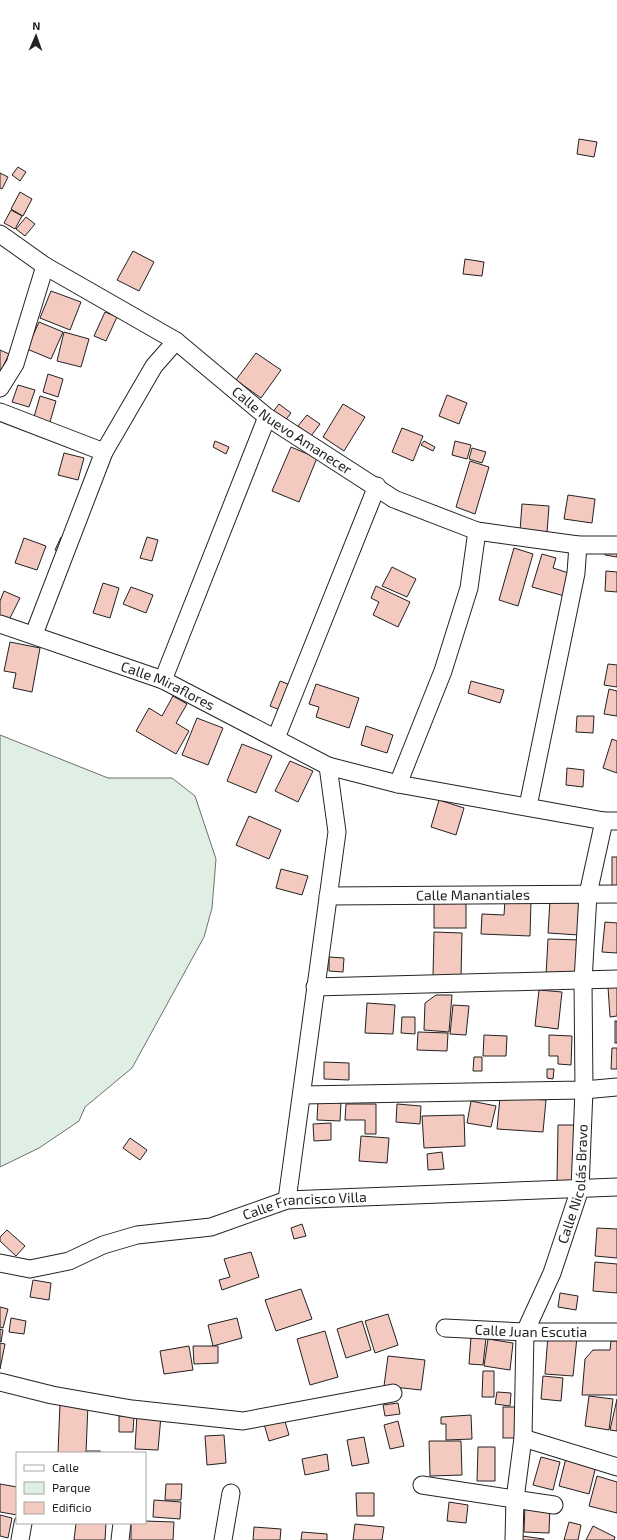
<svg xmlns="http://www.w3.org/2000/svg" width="617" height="1540" font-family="'Exo 2',sans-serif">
	<rect width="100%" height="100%" fill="#fff"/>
	<polygon fill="#e0efe3" stroke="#6f6f6f" points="0,735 108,778 172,778 195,796 216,859 212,908 204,937 132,1068 85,1107 79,1121 39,1148 0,1167"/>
	<g fill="#f3c9c0" stroke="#222">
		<polygon points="579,139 597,142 594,157 577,154"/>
		<polygon points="18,167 26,172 20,181 12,175"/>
		<polygon points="0,173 8,177 2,189 0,188"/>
		<polygon points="20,192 32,199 23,216 11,209"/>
		<polygon points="11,210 22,216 15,229 4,223"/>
		<polygon points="26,217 35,224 25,236 16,229"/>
		<polygon points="133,251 154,262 139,291 117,280"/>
		<polygon points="465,259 484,262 482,276 463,274"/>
		<polygon points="51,291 81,302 70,330 40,318"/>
		<polygon points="105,312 117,317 106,341 94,336"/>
		<polygon points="39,322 63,332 51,359 27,349"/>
		<polygon points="64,332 89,339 81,367 57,361"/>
		<polygon points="0,350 9,354 0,373"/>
		<polygon points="256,353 281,370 261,398 236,380"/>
		<polygon points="48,374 63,379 58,397 43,392"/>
		<polygon points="18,385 35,390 29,407 12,402"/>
		<polygon points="447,395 467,403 459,424 439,416"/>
		<polygon points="40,396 56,401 50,422 34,417"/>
		<polygon points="279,404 291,413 284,422 272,413"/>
		<polygon points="343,404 365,417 344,451 323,437"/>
		<polygon points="307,415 320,424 311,436 298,426"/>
		<polygon points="402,428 423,436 413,461 392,452"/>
		<polygon points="215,441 229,447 226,454 213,447"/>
		<polygon points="424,441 435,447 433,451 421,445"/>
		<polygon points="455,441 471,445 467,459 452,455"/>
		<polygon points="291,447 317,458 299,502 272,491"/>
		<polygon points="472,448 486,452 482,463 469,459"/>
		<polygon points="64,453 84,458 78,480 58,475"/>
		<polygon points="470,461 489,467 475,514 456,507"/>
		<polygon points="568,495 595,499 592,523 564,519"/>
		<polygon points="522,504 549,506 547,533 520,531"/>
		<polygon points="61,537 68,541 62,553 55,550"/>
		<polygon points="147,537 158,540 152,561 140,558"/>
		<polygon points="24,538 46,546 37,570 15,563"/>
		<polygon points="514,548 533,554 518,606 499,600"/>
		<polygon points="606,549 617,550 617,557 605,555"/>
		<polygon points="542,554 556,558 553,568 575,575 568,597 532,587"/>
		<polygon points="392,567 416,579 407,597 382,586"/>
		<polygon points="606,571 617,572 617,592 605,591"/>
		<polygon points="103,583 119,588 110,618 93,613"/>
		<polygon points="376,586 410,602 398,627 373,615 379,602 371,598"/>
		<polygon points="131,587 153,595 146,613 123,604"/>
		<polygon points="4,591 20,598 9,620 0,616 0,601"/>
		<polygon points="10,642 40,648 32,692 13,688 16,673 4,671"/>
		<polygon points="608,664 617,665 617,687 604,685"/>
		<polygon points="280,681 296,687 285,712 270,706"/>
		<polygon points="471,681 504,690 500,703 468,693"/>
		<polygon points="316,684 359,698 349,728 316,717 319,707 309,704"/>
		<polygon points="609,689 617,691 617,716 604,714"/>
		<polygon points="173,696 187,704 176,723 189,731 176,754 136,731 149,708 162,716"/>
		<polygon points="577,716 594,716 593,733 576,732"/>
		<polygon points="197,718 223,728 208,765 182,755"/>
		<polygon points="366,726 393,735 387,753 361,745"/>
		<polygon points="612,739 617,741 617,773 603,768"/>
		<polygon points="242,744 272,756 256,793 227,781"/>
		<polygon points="290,761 313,771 298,802 275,791"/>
		<polygon points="567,768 584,770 583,787 566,785"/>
		<polygon points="439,800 464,808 456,835 431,827"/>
		<polygon points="249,816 281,830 269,859 236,845"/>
		<rect x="612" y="857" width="5" height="29"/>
		<polygon points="281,869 308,876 302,895 276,888"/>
		<polygon points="505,900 531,901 530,936 481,934 482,914 504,915"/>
		<polygon points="550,900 581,901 579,935 548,933"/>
		<rect x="434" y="901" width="32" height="27"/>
		<polygon points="605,922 617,923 617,953 602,952"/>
		<polygon points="434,932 462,933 461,977 433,976"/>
		<polygon points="548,939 582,940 581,977 546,975"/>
		<polygon points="329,957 344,958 343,972 329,971"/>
		<polygon points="617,986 617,1016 610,1017 608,987"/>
		<polygon points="539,990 562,992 558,1029 535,1026"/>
		<polygon points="436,995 452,995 449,1032 424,1030 425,1003"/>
		<polygon points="367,1003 395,1005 393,1034 365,1033"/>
		<polygon points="453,1005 469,1006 466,1035 450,1034"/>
		<polygon points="402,1017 415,1017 415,1034 401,1033"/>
		<rect x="615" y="1021" width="2" height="22"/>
		<polygon points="418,1032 448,1033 447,1051 417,1050"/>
		<polygon points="484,1035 507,1036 506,1056 483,1056"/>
		<polygon points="549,1035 572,1036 571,1065 558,1064 558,1056 549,1056"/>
		<polygon points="612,1048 617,1048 617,1069 611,1069"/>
		<polygon points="474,1057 482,1057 482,1071 473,1071"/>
		<polygon points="324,1062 349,1063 349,1080 324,1079"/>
		<polygon points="547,1069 554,1069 553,1079 547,1078"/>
		<polygon points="500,1097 546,1100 543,1132 497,1129"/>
		<polygon points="318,1100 341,1102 340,1121 317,1120"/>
		<polygon points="471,1101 496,1106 491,1127 467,1123"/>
		<polygon points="346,1104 376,1104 376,1134 365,1134 365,1120 345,1120"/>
		<polygon points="397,1104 421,1106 420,1124 396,1122"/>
		<polygon points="464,1115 465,1146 424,1148 422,1116"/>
		<polygon points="331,1123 331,1140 314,1141 313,1124"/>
		<polygon points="558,1125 574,1125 574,1181 557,1181"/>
		<polygon points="361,1136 389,1138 387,1163 359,1161"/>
		<polygon points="130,1138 147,1150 140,1160 123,1148"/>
		<polygon points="442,1152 444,1169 428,1170 427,1154"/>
		<polygon points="302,1224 306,1236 294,1239 291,1228"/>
		<polygon points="597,1228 617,1229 617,1258 595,1256"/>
		<polygon points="7,1230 25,1246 16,1256 0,1241 0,1237"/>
		<polygon points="251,1252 259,1277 222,1290 219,1280 230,1277 224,1259"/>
		<polygon points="595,1262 617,1264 617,1293 593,1291"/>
		<polygon points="33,1280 51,1283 49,1300 30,1297"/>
		<polygon points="301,1289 312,1319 276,1331 265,1300"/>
		<polygon points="560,1293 578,1296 576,1310 558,1307"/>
		<polygon points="0,1307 8,1309 3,1328 0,1327"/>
		<polygon points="388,1314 398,1345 375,1353 365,1321"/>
		<polygon points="11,1318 26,1321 24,1334 9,1332"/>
		<polygon points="237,1318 242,1338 213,1346 208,1325"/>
		<polygon points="362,1321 371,1350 346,1358 337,1329"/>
		<polygon points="0,1329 3,1330 1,1342 0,1341"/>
		<polygon points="325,1331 338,1377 310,1385 297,1339"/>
		<polygon points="548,1335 577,1337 573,1376 545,1374"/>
		<polygon points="471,1337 486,1338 483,1365 469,1364"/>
		<polygon points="488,1339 513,1343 510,1370 484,1366"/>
		<polygon points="611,1341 617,1341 617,1395 582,1395 585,1359 593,1350 610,1350"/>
		<polygon points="0,1343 5,1344 0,1369"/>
		<polygon points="189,1346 193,1370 164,1374 160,1351"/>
		<polygon points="193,1346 218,1346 218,1363 194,1364"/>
		<polygon points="388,1356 425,1360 421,1390 384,1386"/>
		<polygon points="483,1371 494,1371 494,1397 482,1397"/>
		<polygon points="543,1376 563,1378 561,1401 541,1399"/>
		<polygon points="497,1392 511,1393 510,1406 495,1404"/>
		<polygon points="589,1396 613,1399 609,1430 585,1426"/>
		<polygon points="617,1399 617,1431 610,1430"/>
		<polygon points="60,1403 88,1404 86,1453 58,1453"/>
		<polygon points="398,1403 400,1414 385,1416 383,1405"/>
		<rect x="503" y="1407" width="15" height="31"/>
		<polygon points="137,1414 161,1416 158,1450 135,1449"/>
		<polygon points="471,1415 472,1439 446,1440 446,1424 441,1424 441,1417"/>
		<polygon points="119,1416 134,1416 133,1432 119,1432"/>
		<polygon points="284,1418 289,1435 269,1441 264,1424"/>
		<polygon points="398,1421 404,1446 390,1449 384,1425"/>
		<polygon points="224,1435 226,1463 207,1465 205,1436"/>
		<polygon points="364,1437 369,1463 352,1466 347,1440"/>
		<polygon points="429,1441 461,1441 462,1475 430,1476"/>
		<polygon points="478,1447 495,1447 495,1481 477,1481"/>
		<rect x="87" y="1451" width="13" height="2"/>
		<polygon points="327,1454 329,1470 305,1475 302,1459"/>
		<polygon points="541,1457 560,1462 553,1490 533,1485"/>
		<polygon points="566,1458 596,1466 589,1494 559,1486"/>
		<polygon points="597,1476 617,1482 617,1513 589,1506"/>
		<polygon points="0,1484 17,1487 17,1515 0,1512"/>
		<polygon points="166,1484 182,1484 181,1500 165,1500"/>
		<polygon points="356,1493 374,1493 374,1516 357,1516"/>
		<polygon points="154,1500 181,1502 180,1519 153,1517"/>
		<polygon points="449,1502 468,1505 466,1523 447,1521"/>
		<polygon points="525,1504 550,1505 549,1533 524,1532"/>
		<polygon points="0,1515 12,1518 8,1538 0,1536"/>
		<polygon points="145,1521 174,1522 173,1540 131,1540 131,1523 145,1523"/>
		<polygon points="569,1522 581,1525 578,1540 564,1540"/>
		<polygon points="76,1523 106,1523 105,1540 74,1540"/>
		<polygon points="355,1524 384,1527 382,1540 353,1540"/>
		<polygon points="593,1526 615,1537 614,1540 586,1540"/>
		<polygon points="254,1527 281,1529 280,1540 253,1540"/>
		<polygon points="302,1532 327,1534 327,1540 301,1540"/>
		<polygon points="522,1536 544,1539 544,1540 522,1540"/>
	</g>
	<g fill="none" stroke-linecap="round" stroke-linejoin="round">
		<defs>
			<g id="minor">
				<path id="s1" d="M0 234 45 266 176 341 267 417 394 499 477 531 578 545H617"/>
				<polyline points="0,388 15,364 45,266"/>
				<polyline points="0,412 104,452"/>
				<path id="s2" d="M0 624 163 680 328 766 398 784 604 821H617"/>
				<polyline points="34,634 104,452 154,366 176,341"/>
				<polyline points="163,680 267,417"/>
				<polyline points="276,738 377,486"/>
				<polyline points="398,784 443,671 469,588 477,531"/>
				<polyline points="528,806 576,573 578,545"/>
				<path id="s3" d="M328 896 617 894"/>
				<polyline points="315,987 617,979"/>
				<polyline points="302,1095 584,1090 617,1087"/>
				<polyline points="287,1200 337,832 328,766"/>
				<path id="s4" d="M0 1263 30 1269 69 1261 103 1245 137 1235 211 1227 287 1200 617 1187"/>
				<path id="s5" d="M445 1328 525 1332H617"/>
				<polyline points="0,1382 52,1395 132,1409 243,1421 393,1393"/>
				<polyline points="523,1438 617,1467"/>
				<polyline points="422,1485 554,1505"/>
				<polyline points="20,1540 23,1523"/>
				<polyline points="120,1540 122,1523"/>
				<polyline points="223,1540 231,1493"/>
				<path id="s6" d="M514 1540 515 1499 523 1438 525 1332 552 1273 580 1189 584 1090 583 981 588 894 604 821"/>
			</g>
		</defs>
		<use href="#minor" stroke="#222" stroke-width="19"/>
		<use href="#minor" stroke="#fff" stroke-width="17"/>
	</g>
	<g text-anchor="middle" stroke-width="3" stroke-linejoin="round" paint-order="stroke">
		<g font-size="14" fill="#222" stroke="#fff">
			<text dy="5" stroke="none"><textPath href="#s1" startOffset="353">Calle Nuevo Amanecer</textPath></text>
			<text dy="5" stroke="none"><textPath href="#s2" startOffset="179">Calle Miraflores</textPath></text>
			<text dy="5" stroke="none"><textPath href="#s3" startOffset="145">Calle Manantiales</textPath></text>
			<text dy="5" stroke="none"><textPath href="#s6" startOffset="366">Calle Nicolás Bravo</textPath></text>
			<text dy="5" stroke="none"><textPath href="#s4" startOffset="315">Calle Francisco Villa</textPath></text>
			<text dy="5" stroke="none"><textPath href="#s5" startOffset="86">Calle Juan Escutia</textPath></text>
		</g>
	</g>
	<rect x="16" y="1452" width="130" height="72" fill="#ffffff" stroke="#a7a7a7"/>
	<rect x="24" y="1465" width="20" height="6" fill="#ffffff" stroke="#a7a7a7"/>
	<text x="52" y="1472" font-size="12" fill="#222222">Calle</text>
	<rect x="24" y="1482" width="20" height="12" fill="#e0efe3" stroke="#a7a7a7"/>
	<text x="52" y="1492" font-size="12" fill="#222222">Parque</text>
	<rect x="24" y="1502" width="20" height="12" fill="#f3c9c0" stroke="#a7a7a7"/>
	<text x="52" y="1512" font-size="12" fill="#222222">Edificio</text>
	<g transform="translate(36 36) rotate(2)" stroke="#ffffff" stroke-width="3" paint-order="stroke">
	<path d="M0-3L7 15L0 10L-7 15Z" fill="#222222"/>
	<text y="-6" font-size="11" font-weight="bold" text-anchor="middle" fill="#222222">N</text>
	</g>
</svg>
